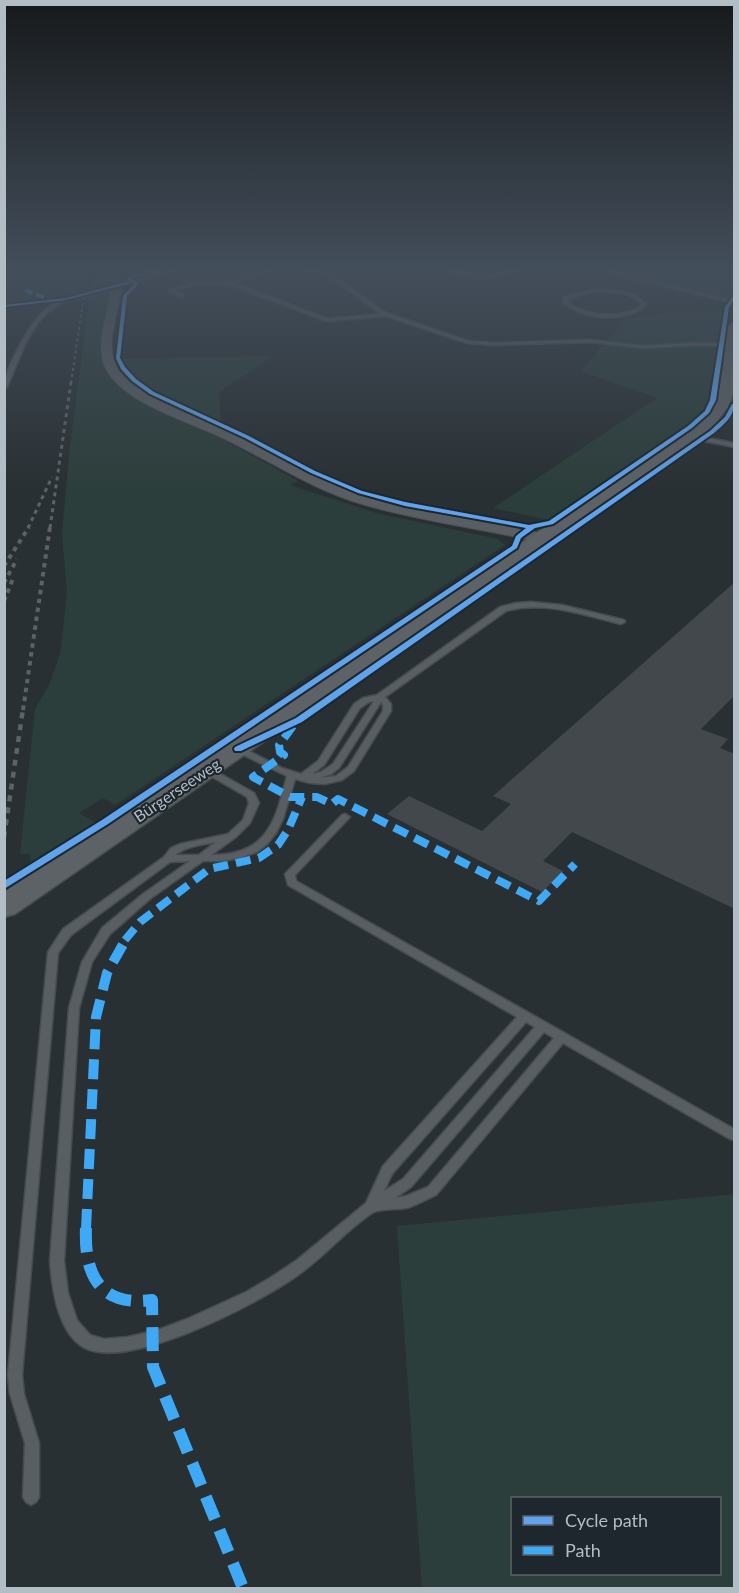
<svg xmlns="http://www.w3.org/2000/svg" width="739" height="1593" font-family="Lato,sans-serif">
	<rect width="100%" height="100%" fill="#293033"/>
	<g fill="#2c3e3b" fill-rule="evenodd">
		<polygon points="4,268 85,268 81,293 5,303"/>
		<polygon points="93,268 163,268 90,290"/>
		<polygon points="635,268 734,268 734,296 728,299 720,298 622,272"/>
		<polygon points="105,293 110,296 100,354 101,359 273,356 219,392 222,439 298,481 290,485 376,513 498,539 505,545 115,805 103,798 79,813 96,823 29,867 31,854 20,854 35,709 50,683 61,651 67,591 62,533 70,446 90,294"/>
		<polygon points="724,312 712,393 705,408 689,425 549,520 493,508 657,398 581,371 625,319 669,313"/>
		<path d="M734 1194V1588H422L397 1226ZM512 1498H720V1574H512Z"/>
	</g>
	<polygon fill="#42484c" points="735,582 735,695 701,729 728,739 720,748 735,754 735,909 572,832 543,861 563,871 542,892 387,814 409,796 482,831 511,804 493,796"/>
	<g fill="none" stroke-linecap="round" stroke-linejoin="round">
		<defs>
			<g id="lane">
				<polygon points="272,268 277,268 234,283 328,319 381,314 328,275 304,268 309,268 330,273 384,312 468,341 494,343 590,340 644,346 694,343 732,344 734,345 732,346 694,345 644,348 590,342 494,345 467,343 386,316 326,321 229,284 196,284 174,291 184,295 182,297 168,291 196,282 230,282"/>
				<path d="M441 268C455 267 470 275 485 275 498 275 511 267 523 268 497 281 467 280 441 268Z"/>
				<polygon points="611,268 616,268 610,271 734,301 734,303 603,271"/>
				<path d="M591 290C611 290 633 288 646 305 626 324 582 320 563 302L564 297ZM591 292C608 292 630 290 642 305 623 320 586 316 567 302L568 299Z"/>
				<path d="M64 298 68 299C60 304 52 308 45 315 26 334 18 363 7 387L4 388C4 370 28 327 41 314 48 307 56 302 64 298Z"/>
				<polygon points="691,435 734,443 734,447 689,438 689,436"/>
				<path d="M531 602 562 605 624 620 625 622 621 624C584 615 544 600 506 611L385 697 391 704V711L354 771 342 780 325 784 310 783 295 779 283 819 276 833 267 844 257 852 239 858 222 861H203L151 898 110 934 92 962 79 1008 64 1261 68 1293 77 1320 90 1335 104 1339 128 1337 158 1330 187 1319 246 1292 270 1278 297 1260 366 1203 383 1166 517 1017 288 885 285 874 287 872 342 815 345 814 350 817 348 819 295 875 296 881 734 1129V1140L730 1139 563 1043 436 1195C427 1199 417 1205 407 1208 396 1210 381 1208 372 1213 345 1231 324 1257 298 1275 261 1302 121 1376 80 1345 57 1328 52 1287 50 1261L69 1008 82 962 102 928 143 894 190 861 170 862 71 935 58 953 22 1375 24 1394 39 1443V1497L36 1502 31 1505 26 1502 23 1497 25 1443 10 1394 8 1375 48 952 63 929 164 857 171 848 180 844 228 834 243 820 249 803 247 797 204 772 203 770 204 768H210L254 793 259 803 250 823 236 837 211 855C267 855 275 823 287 776L235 751 234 749 235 747H241L282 768 301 774 318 761 354 704 363 698 377 695 500 607 516 603ZM374 701 333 764 321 772 312 774 324 765 360 708 369 702ZM381 702 383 705V711L348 767 336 776 320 778 331 774 339 768ZM216 842 199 855H175C186 846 203 845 216 842ZM526 1022 535 1027 403 1179 384 1191 392 1174ZM544 1032 554 1038 428 1187 406 1196 395 1198 411 1187Z"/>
			</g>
			<path id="street" d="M170 268H183L118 287 121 290C118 312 105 345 116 366 129 395 204 419 232 433 279 455 322 483 372 498 423 513 476 517 528 530L549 536 551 539 549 542 544 543C485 529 424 522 365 505 315 491 272 462 225 439 191 422 123 404 105 367 95 346 108 313 111 291L66 302 61 299Z"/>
			<path id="secondary" d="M734 323V391L728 407 707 434 15 914 4 917V892L695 426C725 397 723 366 727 327Z"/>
		</defs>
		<use href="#lane" stroke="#464c4e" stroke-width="3"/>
		<use href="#street" stroke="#464c4e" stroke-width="2"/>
		<use href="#secondary" stroke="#464c4e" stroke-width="3"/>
		<use href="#lane" fill="#595e62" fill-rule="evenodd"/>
		<use href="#street" fill="#595e62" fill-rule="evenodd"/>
		<use href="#secondary" fill="#5d6266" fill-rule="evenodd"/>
		<polyline stroke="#5d6266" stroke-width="2" stroke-dasharray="3 3" stroke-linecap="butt" points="71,383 88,268"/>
		<g stroke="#5d6266" stroke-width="3" stroke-dasharray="4 4" stroke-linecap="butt">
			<polyline points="28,528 52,477"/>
			<polyline points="50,528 71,382"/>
		</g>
		<g stroke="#5d6266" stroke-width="4" stroke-dasharray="4.5 4.5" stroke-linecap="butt">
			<polyline points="4,566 29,527"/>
			<polyline points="4,583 17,559"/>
			<polyline points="4,601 14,576"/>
			<polyline points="23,710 50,527"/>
		</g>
		<polyline stroke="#5d6266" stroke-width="4.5" stroke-dasharray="6 6" stroke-linecap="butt" points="4,837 23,709"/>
		<polyline stroke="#3fa9f5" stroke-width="4" stroke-dasharray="8 4" stroke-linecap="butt" points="25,290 50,300"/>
		<g stroke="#3fa9f5" stroke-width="8" stroke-dasharray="15 8" stroke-linecap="butt">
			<polyline points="293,726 279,745 280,752 284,755 253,777 290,797 317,797 332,804 338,799 539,901 575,864"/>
			<polyline points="125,940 140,922 209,869 259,858 278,845 288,830 302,797"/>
		</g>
		<polyline stroke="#3fa9f5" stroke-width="10" stroke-dasharray="20 10" stroke-linecap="butt" points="86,1229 96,1017 107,973 126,939"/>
		<path stroke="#3fa9f5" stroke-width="12" stroke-dasharray="24 12" stroke-linecap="butt" d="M86 1228C84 1275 100 1307 152 1300L153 1367 243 1588"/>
		<defs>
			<g id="cycleway">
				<polygon points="163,268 168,268 131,278 139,284 127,296 120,358 125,367 136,379 154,392 249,436 315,471 362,491 405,502 529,525 549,521 688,426 705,411 710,400 725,307 732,297 734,297 734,300 729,307 716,400 709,413 692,428 553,524 535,528 521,538 517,548 108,824 4,889 4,881 102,820 512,546 516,536 526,528 405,506 358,493 311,473 245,438 150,394 132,381 121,369 116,358 123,296 134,284 132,283 66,300 4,307 4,305 66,298 129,281 127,277"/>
				<path d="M732 404H734C734 417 723 425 714 433L302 722 241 751H235L234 749 235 747 296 718 710 431 725 417Z"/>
			</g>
		</defs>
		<use href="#cycleway" stroke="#1d272d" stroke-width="4"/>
		<use href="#cycleway" fill="#60a3ed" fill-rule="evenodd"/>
	</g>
	<linearGradient id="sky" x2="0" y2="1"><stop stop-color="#171a1c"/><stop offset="0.55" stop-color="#434e5b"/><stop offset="1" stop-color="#434e5b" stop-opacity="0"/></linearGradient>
	<rect width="739" height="491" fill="url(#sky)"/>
	<g text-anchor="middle" stroke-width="4.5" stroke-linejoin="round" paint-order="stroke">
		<g font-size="16" fill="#b3bdc5" stroke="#1d272d">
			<text transform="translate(177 790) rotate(-34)" y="6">Bürgerseeweg</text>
		</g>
	</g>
	<rect width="739" height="1593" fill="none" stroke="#b3bdc5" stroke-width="12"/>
	<rect x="511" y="1497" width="210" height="78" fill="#1d272d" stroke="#59636a" stroke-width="1.5"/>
	<rect x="523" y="1516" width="30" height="9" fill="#60a3ed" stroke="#59636a" stroke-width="1.5"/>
	<text x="565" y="1527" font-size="18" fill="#b3bdc5">Cycle path</text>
	<rect x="523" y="1546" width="30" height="9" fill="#3fa9f5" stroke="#59636a" stroke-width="1.5"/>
	<text x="565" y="1557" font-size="18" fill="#b3bdc5">Path</text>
</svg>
